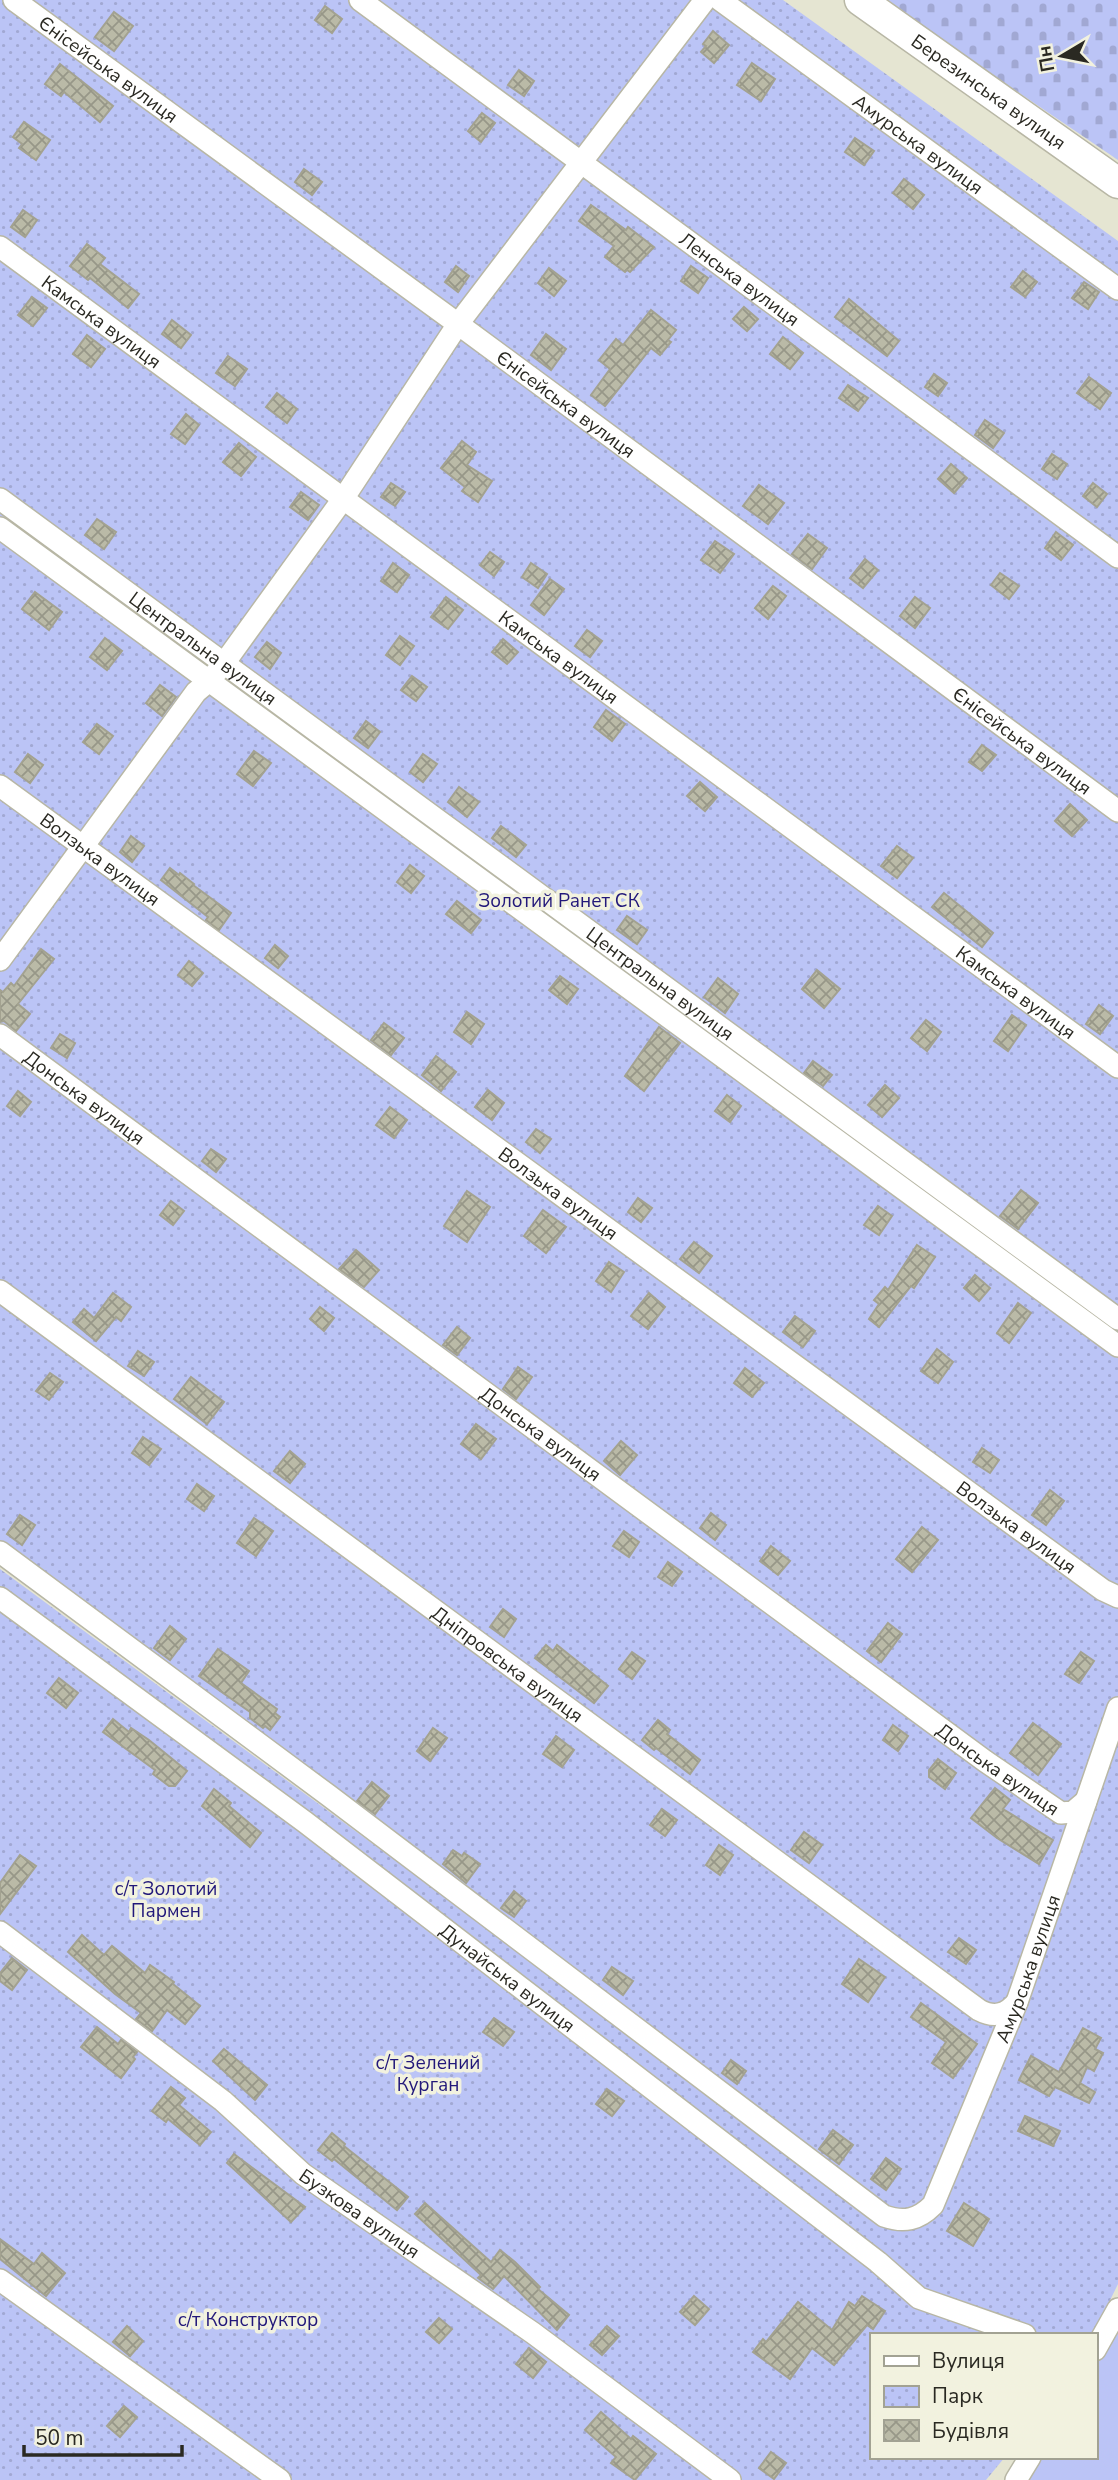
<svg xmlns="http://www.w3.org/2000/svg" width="1118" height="2480" font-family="'Nunito Sans',sans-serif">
	<defs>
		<pattern id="cemetery-stones" width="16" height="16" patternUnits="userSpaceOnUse" patternTransform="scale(1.75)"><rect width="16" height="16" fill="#bbc4f6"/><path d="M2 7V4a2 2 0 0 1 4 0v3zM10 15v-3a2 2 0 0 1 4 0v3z" fill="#a1a8d3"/></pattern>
		<pattern id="park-dots" width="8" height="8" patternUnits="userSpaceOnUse" patternTransform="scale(1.75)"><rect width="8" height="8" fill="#bbc4f6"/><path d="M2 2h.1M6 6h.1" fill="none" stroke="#a1a8d3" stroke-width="1.8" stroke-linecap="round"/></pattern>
		<pattern id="building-cross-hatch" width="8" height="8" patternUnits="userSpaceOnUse" patternTransform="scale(1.75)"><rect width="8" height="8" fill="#babaa7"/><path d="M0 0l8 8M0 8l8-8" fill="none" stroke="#979788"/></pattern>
	</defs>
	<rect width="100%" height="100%" fill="#e5e5d2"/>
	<polygon fill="#bbc4f6" points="1118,2322 1118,2480 1025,2480 1038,2457 1095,2457 1095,2360"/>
	<polygon fill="url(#cemetery-stones)" points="888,0 1118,0 1118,160 965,56"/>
	<polygon fill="url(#park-dots)" points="0,0 783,0 1118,241 1118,2284 1093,2335 871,2335 871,2457 1005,2457 986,2480 0,2480 0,1569 392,1858 280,1766 0,1560"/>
	<g fill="url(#building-cross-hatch)" stroke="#a3a290" stroke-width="2">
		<polygon points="325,6 342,19 332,33 315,20"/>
		<polygon points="114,12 133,26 114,51 95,37"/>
		<polygon points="713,31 729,45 714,63 701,52 706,46 703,44"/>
		<polygon points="752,63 775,79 761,101 737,85"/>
		<polygon points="60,64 113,106 100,122 64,92 61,96 45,84"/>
		<polygon points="519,70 534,81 524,96 508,85"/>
		<polygon points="482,113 495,123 481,142 468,131"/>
		<polygon points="24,122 50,140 36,160 19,148 22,144 13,137"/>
		<polygon points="855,138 874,151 864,165 845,152"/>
		<polygon points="304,169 322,182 312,195 295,182"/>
		<polygon points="904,179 924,195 913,209 893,193"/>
		<polygon points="591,205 626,230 628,227 654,247 630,272 627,270 625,272 605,257 614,246 579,221"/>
		<polygon points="23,210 37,220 25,237 11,227"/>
		<polygon points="87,244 105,258 100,264 139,294 128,308 90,278 88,280 70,266"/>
		<polygon points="456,266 469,276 458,292 445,282"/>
		<polygon points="691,266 708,278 698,293 681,281"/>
		<polygon points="549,268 566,281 554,296 538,283"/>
		<polygon points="1023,271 1037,282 1025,297 1011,287"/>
		<polygon points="1084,282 1099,292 1088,309 1072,298"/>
		<polygon points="32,297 47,308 33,326 18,315"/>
		<polygon points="849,299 899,341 887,356 835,317"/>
		<polygon points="744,307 758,319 747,331 733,319"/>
		<polygon points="651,310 676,330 668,340 671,342 660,355 651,348 605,406 591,395 610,369 599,360 616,339 623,345"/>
		<polygon points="172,320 191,335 181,348 162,334"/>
		<polygon points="546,334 566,349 551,370 531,355"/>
		<polygon points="87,335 105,349 91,367 73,354"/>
		<polygon points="783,337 803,353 790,369 770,354"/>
		<polygon points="228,356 247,369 235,386 216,373"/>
		<polygon points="934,374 947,383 938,396 925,387"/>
		<polygon points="1089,377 1111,393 1100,409 1077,393"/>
		<polygon points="848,385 868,398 858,411 839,398"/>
		<polygon points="277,393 297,409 287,423 266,407"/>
		<polygon points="186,414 199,425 185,444 171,434"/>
		<polygon points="985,420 1004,433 993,448 975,435"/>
		<polygon points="462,441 476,452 467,465 492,481 478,502 462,491 465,487 441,468"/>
		<polygon points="239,443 256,457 241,476 223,462"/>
		<polygon points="1052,454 1067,464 1057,479 1042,469"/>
		<polygon points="951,464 967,478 954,493 938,479"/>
		<polygon points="391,483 405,492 395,506 381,497"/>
		<polygon points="1093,483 1107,494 1097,507 1083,496"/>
		<polygon points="759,485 784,503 768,524 743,506"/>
		<polygon points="301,492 319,505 308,520 290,507"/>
		<polygon points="97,519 116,532 104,549 85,535"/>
		<polygon points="1056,532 1073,545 1061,560 1045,548"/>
		<polygon points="808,534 827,548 812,569 792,554"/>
		<polygon points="715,541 734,554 720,573 701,560"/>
		<polygon points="490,552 504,562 494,576 480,565"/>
		<polygon points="865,559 878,570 863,588 850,578"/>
		<polygon points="393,563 409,575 397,592 381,581"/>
		<polygon points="531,563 547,574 538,588 522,577"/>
		<polygon points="1000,573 1019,586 1009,599 991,585"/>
		<polygon points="550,579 564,589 544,615 531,605"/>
		<polygon points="773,586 786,596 768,619 755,608"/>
		<polygon points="35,592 62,612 49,630 22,609"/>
		<polygon points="446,597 463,610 448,629 431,617"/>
		<polygon points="915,597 930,608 915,628 900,616"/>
		<polygon points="587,630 602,641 590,657 575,646"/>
		<polygon points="400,636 414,646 400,665 386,655"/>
		<polygon points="105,638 122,651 107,670 90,657"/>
		<polygon points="503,639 518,652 507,664 492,652"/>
		<polygon points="267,642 281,653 270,669 255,657"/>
		<polygon points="412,676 427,687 416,701 401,690"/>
		<polygon points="160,685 176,697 162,716 146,703"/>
		<polygon points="606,710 625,724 612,741 594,727"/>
		<polygon points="366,721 380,732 368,748 354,738"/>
		<polygon points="97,724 113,736 99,754 83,742"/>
		<polygon points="982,745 996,755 982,771 969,762"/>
		<polygon points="254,751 271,763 253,786 237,774"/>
		<polygon points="28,754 43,765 30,783 15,772"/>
		<polygon points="423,754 437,764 423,782 410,772"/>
		<polygon points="700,782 717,797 705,811 687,796"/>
		<polygon points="459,787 479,802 467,817 448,802"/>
		<polygon points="1070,804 1087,820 1072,836 1055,821"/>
		<polygon points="501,826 526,845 516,857 492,838"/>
		<polygon points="131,836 144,846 132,862 120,852"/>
		<polygon points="897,846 913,858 897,878 881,866"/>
		<polygon points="410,865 424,876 411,893 397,882"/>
		<polygon points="170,868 179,875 180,873 194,884 193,885 231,913 219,930 206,920 208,917 161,880"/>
		<polygon points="944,893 993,933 982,947 932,907"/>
		<polygon points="457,901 481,920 471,933 446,914"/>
		<polygon points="627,916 647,930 637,944 617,930"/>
		<polygon points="275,945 288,956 278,968 265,958"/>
		<polygon points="41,949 54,959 18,1004 30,1014 16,1031 4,1021 0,1022 0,990 3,992 11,983 14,986"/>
		<polygon points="189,961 203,973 192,986 178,975"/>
		<polygon points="817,970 840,989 824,1008 802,989"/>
		<polygon points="560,976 578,989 567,1004 549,990"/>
		<polygon points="718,978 738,994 725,1013 704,997"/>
		<polygon points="1099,1005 1113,1016 1100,1034 1086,1024"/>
		<polygon points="467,1012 484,1024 471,1044 454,1032"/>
		<polygon points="1012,1015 1026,1025 1008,1051 994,1041"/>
		<polygon points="926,1020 941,1032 927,1051 911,1038"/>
		<polygon points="384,1023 404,1038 391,1055 371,1040"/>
		<polygon points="659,1027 680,1043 644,1091 625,1076"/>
		<polygon points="60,1034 75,1043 67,1058 51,1048"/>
		<polygon points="436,1056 456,1072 441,1091 422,1075"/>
		<polygon points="813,1061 832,1075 823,1086 804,1073"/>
		<polygon points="885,1085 899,1098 882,1117 868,1105"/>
		<polygon points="488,1090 504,1103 492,1120 475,1107"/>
		<polygon points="18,1091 31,1102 20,1116 7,1106"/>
		<polygon points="727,1095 741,1106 730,1122 715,1111"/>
		<polygon points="390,1107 407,1120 394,1138 376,1125"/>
		<polygon points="536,1129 551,1139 540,1153 526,1142"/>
		<polygon points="211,1149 226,1159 216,1172 202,1161"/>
		<polygon points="1021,1190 1038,1203 1018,1229 1000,1216"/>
		<polygon points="467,1191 490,1207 467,1242 444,1226"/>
		<polygon points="638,1198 652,1208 641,1222 628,1212"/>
		<polygon points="171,1201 184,1211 173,1225 160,1215"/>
		<polygon points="878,1206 892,1216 879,1235 864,1225"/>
		<polygon points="543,1210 566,1227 546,1253 524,1236"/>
		<polygon points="694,1242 712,1256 699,1273 680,1259"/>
		<polygon points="917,1245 935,1257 914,1288 911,1286 879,1327 869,1319 879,1304 874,1300 885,1287 888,1290"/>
		<polygon points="356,1250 379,1270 364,1287 339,1269"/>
		<polygon points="609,1262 624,1272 611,1292 596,1281"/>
		<polygon points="975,1275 990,1288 979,1301 964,1288"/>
		<polygon points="113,1293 131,1307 121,1321 116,1317 96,1341 73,1322 84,1309 94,1318"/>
		<polygon points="649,1293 665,1307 648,1329 631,1316"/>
		<polygon points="1018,1303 1031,1313 1009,1343 997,1333"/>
		<polygon points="320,1307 334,1318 324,1331 310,1319"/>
		<polygon points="795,1316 815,1331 803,1347 783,1332"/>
		<polygon points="457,1327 470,1338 457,1355 443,1345"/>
		<polygon points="937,1349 953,1362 938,1383 921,1371"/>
		<polygon points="138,1351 154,1362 144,1376 128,1366"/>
		<polygon points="518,1367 532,1377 516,1399 503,1389"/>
		<polygon points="745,1368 764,1383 752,1397 734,1383"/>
		<polygon points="50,1373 63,1382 49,1400 36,1391"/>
		<polygon points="191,1377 224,1402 207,1424 174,1399"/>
		<polygon points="476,1424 496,1439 481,1459 461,1444"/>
		<polygon points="143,1437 161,1449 149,1465 132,1453"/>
		<polygon points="621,1441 637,1455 620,1475 604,1461"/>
		<polygon points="982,1448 999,1460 990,1473 973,1462"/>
		<polygon points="290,1451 305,1464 290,1483 274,1471"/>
		<polygon points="197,1484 214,1496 204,1511 187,1499"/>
		<polygon points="1050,1490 1064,1501 1046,1525 1032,1515"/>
		<polygon points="711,1513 726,1525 715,1540 700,1528"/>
		<polygon points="20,1515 35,1525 22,1545 7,1534"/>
		<polygon points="254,1518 273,1531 256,1556 237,1543"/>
		<polygon points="922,1527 938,1540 912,1572 896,1559"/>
		<polygon points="624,1531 639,1542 629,1557 613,1546"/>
		<polygon points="771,1546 790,1561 778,1575 760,1561"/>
		<polygon points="668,1562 682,1572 672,1586 658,1577"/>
		<polygon points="503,1609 516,1619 504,1637 490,1627"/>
		<polygon points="888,1623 902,1634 881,1662 867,1651"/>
		<polygon points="170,1626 186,1639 170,1660 154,1648"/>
		<polygon points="546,1645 553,1651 557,1645 608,1686 594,1703 535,1658"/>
		<polygon points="218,1649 249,1671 241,1683 277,1709 275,1713 280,1717 270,1730 265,1726 263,1728 250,1718 250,1712 199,1676"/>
		<polygon points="632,1652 645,1661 632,1679 619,1669"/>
		<polygon points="1081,1652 1094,1661 1079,1683 1065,1674"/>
		<polygon points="59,1678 78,1693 66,1708 47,1693"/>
		<polygon points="113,1719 129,1732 131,1728 149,1740 187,1771 175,1786 169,1786 153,1774 155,1770 103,1732"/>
		<polygon points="658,1720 670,1730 667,1734 700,1760 690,1774 656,1748 654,1750 642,1740"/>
		<polygon points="1033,1723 1061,1744 1038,1775 1010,1753"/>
		<polygon points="893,1725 908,1736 898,1751 883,1740"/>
		<polygon points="433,1728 447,1738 430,1761 417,1751"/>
		<polygon points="556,1736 574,1750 562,1767 543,1754"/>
		<polygon points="938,1759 956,1773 945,1789 929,1777 929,1770"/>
		<polygon points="372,1782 389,1796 375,1814 357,1801"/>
		<polygon points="995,1788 1010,1800 1003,1809 1053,1840 1039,1864 997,1838 971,1818"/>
		<polygon points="214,1789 231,1803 229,1806 261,1833 250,1847 202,1806"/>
		<polygon points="662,1809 677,1820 665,1836 650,1825"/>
		<polygon points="804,1832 822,1845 809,1863 791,1850"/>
		<polygon points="719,1845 733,1855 720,1875 706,1865"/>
		<polygon points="453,1850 462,1856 464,1853 480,1864 466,1883 443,1864"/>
		<polygon points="20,1855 36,1866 0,1914 0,1883"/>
		<polygon points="514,1891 526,1901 514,1917 501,1908"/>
		<polygon points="82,1935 104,1955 112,1946 145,1973 150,1965 174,1982 173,1984 200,2006 185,2024 167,2010 152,2031 136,2019 141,2013 115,1994 68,1952"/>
		<polygon points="959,1938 976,1950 966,1964 948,1952"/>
		<polygon points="12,1958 27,1970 12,1990 0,1981 0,1973"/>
		<polygon points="859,1959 885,1977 868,2002 842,1984"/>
		<polygon points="612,1967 633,1981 623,1995 603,1980"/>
		<polygon points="921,2003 977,2044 953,2078 932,2063 946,2042 911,2017"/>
		<polygon points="494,2018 514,2032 503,2046 483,2032"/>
		<polygon points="97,2027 118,2044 121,2040 137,2052 133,2057 135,2059 121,2078 81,2047"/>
		<polygon points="1083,2028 1101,2038 1095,2049 1103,2053 1094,2071 1087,2067 1080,2083 1095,2092 1089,2103 1055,2087 1049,2096 1019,2080 1031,2056 1059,2072"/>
		<polygon points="224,2049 267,2085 255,2100 213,2061"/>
		<polygon points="731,2060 746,2071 737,2084 722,2073"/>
		<polygon points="171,2087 185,2098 179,2105 211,2132 200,2145 168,2119 166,2122 152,2111"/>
		<polygon points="607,2089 624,2101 612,2116 596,2104"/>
		<polygon points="1025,2116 1060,2131 1053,2146 1018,2131"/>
		<polygon points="833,2130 853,2145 839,2164 819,2149"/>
		<polygon points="332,2133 345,2144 344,2146 408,2197 397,2210 334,2159 332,2161 318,2150"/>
		<polygon points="234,2154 305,2207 291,2222 227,2163"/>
		<polygon points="886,2158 901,2169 886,2190 871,2179"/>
		<polygon points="425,2203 491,2262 500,2250 515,2262 540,2287 538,2289 569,2315 557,2330 504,2276 493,2289 478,2278 481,2275 415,2214"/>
		<polygon points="964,2203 989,2219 973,2246 947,2231"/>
		<polygon points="0,2239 34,2264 42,2253 65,2273 46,2296 0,2259"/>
		<polygon points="694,2296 709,2309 695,2325 680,2312"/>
		<polygon points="862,2296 885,2311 873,2329 867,2325 834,2365 812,2348 790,2379 753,2352 763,2339 766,2342 798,2302 832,2330 849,2302 855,2306"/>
		<polygon points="439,2318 452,2329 439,2343 426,2332"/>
		<polygon points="127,2326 143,2341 130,2356 113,2342"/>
		<polygon points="607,2326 619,2336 602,2355 590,2345"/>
		<polygon points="529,2348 546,2362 533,2378 516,2364"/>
		<polygon points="124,2406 137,2417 120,2437 107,2426"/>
		<polygon points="601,2412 631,2439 633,2436 656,2454 635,2480 611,2463 616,2457 585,2430"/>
		<polygon points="771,2452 786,2463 774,2479 759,2468"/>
	</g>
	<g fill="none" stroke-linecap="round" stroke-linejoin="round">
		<defs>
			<g id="street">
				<path id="s1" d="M14 0 458 324 1118 811"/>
				<path id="s2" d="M360 0 1118 557"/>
				<path id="s3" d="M720 0 1118 289"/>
				<path id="s4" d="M0 247 1118 1067"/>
				<path id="s5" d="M0 499 1118 1319"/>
				<polyline points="0,528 1118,1346"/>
				<path id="s6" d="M0 786 1103 1590 1118 1597"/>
				<polyline points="0,960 196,692 209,681 225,662 343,499 458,324 705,0"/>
				<path id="s7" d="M0 1035 985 1761 1061 1813 1073 1812 1086 1801"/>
				<path id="s8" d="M0 1291 979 2010C994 2018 1006 2015 1017 2002"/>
				<path id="s9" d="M0 1552 328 1795 884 2216C904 2223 918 2220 933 2205L1017 2002 1118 1708"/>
				<path id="s10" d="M0 1598 305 1822 878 2262 919 2298 1025 2335"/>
				<path id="s11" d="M0 1932 223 2101 303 2174 533 2333 730 2480"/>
				<polyline points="0,2280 280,2480"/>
				<polyline points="1095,2350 1118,2309"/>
				<polyline points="1016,2480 1030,2457"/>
			</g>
			<g id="secondary">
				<path id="s12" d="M860 0 1118 183"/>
			</g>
		</defs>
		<use href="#street" stroke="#b8b7a5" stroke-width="24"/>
		<use href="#secondary" stroke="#b8b7a5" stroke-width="33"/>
		<use href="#street" stroke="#fff" stroke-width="21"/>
		<use href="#secondary" stroke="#fff" stroke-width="30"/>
	</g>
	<g text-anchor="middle" stroke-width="7" stroke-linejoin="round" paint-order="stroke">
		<g font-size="19" fill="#2a2922" stroke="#f2f2df">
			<text dy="7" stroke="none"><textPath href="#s1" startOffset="117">Єнісейська вулиця</textPath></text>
			<text dy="7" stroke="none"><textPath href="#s12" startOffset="158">Березинська вулиця</textPath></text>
			<text dy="7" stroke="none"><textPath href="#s3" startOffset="245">Амурська вулиця</textPath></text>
			<text dy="7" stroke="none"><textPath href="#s2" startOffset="471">Ленська вулиця</textPath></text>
			<text dy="7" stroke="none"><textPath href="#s4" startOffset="126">Камська вулиця</textPath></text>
			<text dy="7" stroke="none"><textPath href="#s1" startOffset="684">Єнісейська вулиця</textPath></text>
			<text dy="7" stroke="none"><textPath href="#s5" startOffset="252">Центральна вулиця</textPath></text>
			<text dy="7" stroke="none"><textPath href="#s4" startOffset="693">Камська вулиця</textPath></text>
			<text dy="7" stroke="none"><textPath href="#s1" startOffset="1251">Єнісейська вулиця</textPath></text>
			<text dy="7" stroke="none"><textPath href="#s6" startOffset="124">Волзька вулиця</textPath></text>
			<text dy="7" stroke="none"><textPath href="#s5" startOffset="819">Центральна вулиця</textPath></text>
			<text dy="7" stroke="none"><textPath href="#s4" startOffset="1260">Камська вулиця</textPath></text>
			<text dy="7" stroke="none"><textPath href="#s7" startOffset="105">Донська вулиця</textPath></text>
			<text dy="7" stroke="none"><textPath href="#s6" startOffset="691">Волзька вулиця</textPath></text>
			<text dy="7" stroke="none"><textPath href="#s7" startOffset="672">Донська вулиця</textPath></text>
			<text dy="7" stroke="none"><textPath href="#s6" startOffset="1258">Волзька вулиця</textPath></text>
			<text dy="7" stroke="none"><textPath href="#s8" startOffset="630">Дніпровська вулиця</textPath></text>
			<text dy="7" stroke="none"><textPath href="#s7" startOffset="1239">Донська вулиця</textPath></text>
			<text dy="7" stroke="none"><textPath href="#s9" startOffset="1414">Амурська вулиця</textPath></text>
			<text dy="7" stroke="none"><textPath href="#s10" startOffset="634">Дунайська вулиця</textPath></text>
			<text dy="7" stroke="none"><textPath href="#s11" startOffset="457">Бузкова вулиця</textPath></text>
		</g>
		<g font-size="19" fill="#22187a" stroke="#f2f2df">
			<text x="559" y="907">Золотий Ранет СК</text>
			<text x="166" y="1895">с/т Золотий<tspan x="166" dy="22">Пармен</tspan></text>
			<text x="428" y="2069">с/т Зелений<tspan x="428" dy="22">Курган</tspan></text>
			<text x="248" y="2326">с/т Конструктор</text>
		</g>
	</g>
	<rect x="870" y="2333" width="228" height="126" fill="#f2f2df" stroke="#a2a293" stroke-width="2"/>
	<rect x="884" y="2356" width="35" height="10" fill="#ffffff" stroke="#a2a293" stroke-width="2"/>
	<text x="932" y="2368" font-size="21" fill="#2a2922">Вулиця</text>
	<rect x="884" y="2386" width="35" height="21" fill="url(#park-dots)" stroke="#a2a293" stroke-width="2"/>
	<text x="932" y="2403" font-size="21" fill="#2a2922">Парк</text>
	<rect x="884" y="2420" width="35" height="21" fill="url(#building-cross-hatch)" stroke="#a2a293" stroke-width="2"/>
	<text x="932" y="2438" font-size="21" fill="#2a2922">Будівля</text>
	<g transform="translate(1062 56) rotate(260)" stroke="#f2f2df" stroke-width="5" paint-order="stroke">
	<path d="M0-5L12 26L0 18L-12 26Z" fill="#2a2922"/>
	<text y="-10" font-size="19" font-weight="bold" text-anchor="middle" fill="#2a2922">Пн</text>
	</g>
	<path d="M24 2445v10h158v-10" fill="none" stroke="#2a2922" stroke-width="3.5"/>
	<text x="35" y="2445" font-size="21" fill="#2a2922" stroke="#f2f2df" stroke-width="5" paint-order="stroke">50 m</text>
</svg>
